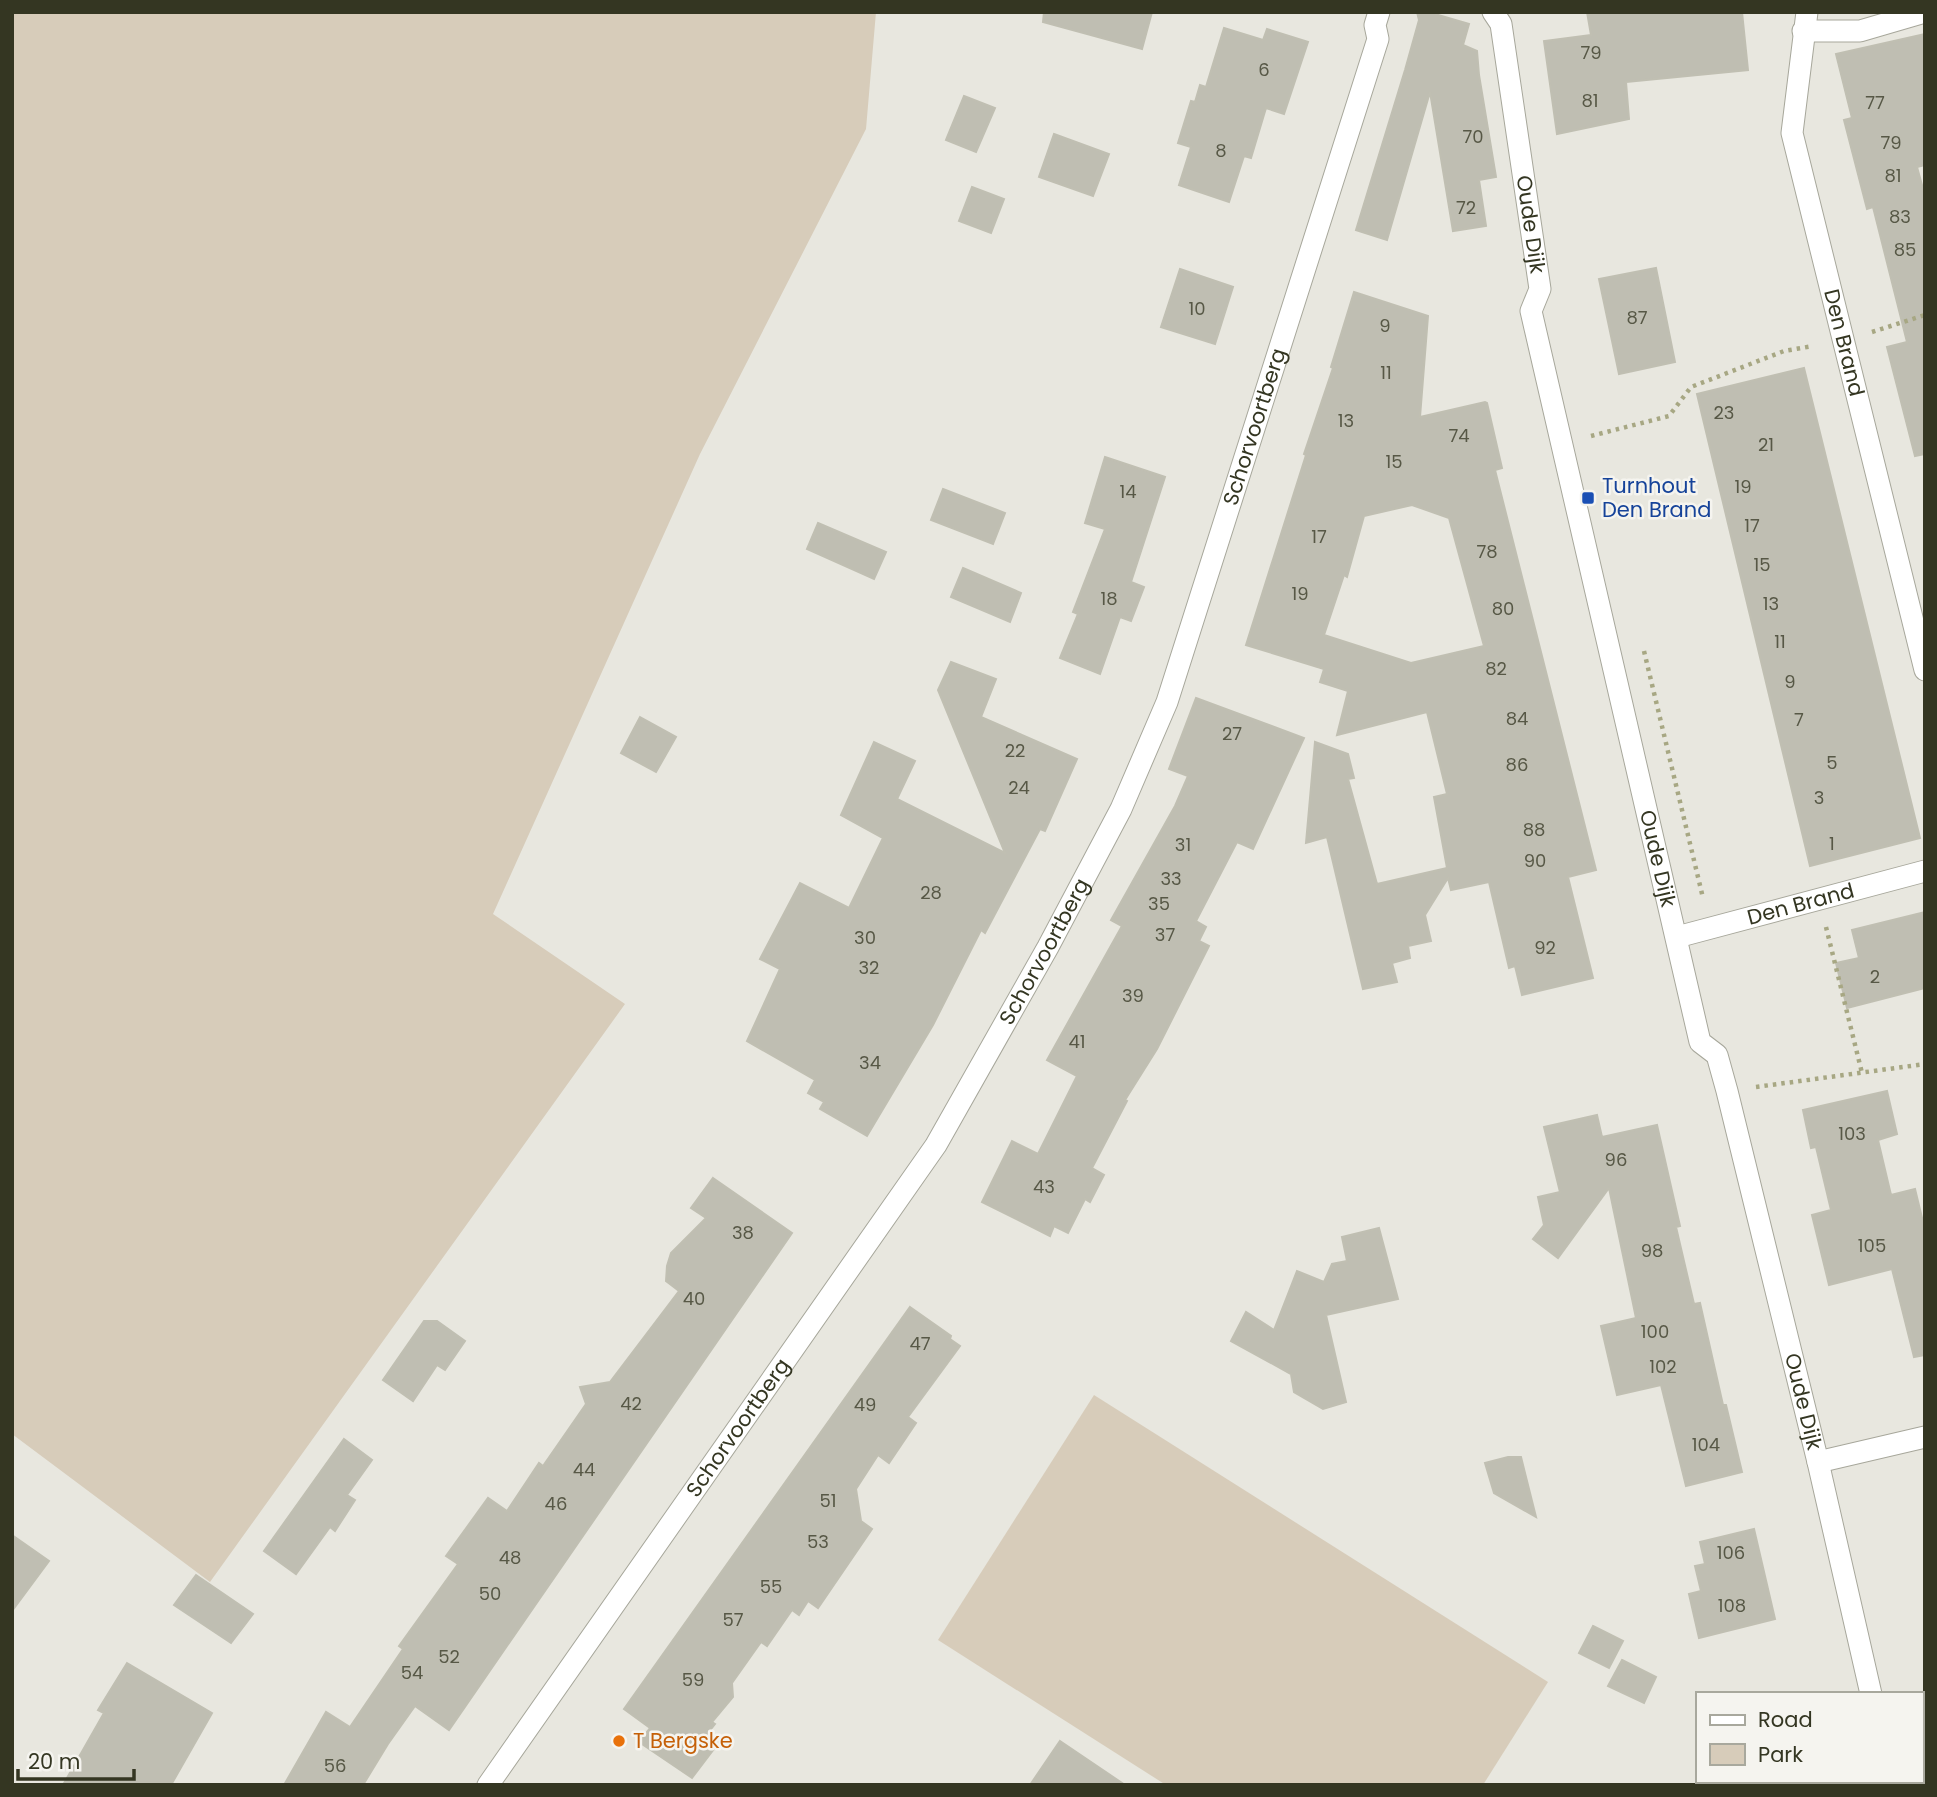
<svg xmlns="http://www.w3.org/2000/svg" width="1937" height="1797" font-family="Poppins,sans-serif">
	<rect width="100%" height="100%" fill="#e8e7df"/>
	<g fill="#d7ccba">
		<polygon points="12,12 876,12 866,129 700,454 493,914 625,1004 210,1582 12,1434"/>
		<polygon points="1094,1395 1548,1682 1483,1785 1166,1785 938,1640"/>
	</g>
	<g fill="#bfbeb2" stroke="#c0bfb2" stroke-width="2" fill-rule="evenodd">
		<polygon points="1044,12 1152,12 1142,49 1043,22"/>
		<polygon points="1417,12 1428,12 1469,24 1463,45 1477,51 1479,75 1496,177 1479,180 1486,226 1453,231 1430,92 1387,240 1356,230 1405,70 1419,20"/>
		<polygon points="1587,12 1742,12 1748,70 1626,82 1629,119 1557,134 1544,41 1591,35"/>
		<polygon points="1224,28 1263,40 1267,29 1308,42 1284,114 1266,108 1251,158 1244,156 1229,202 1179,185 1191,147 1178,143 1191,101 1195,102 1200,85 1206,87"/>
		<polygon points="1925,34 1925,165 1917,167 1925,196 1925,454 1915,456 1887,347 1907,342 1873,207 1867,209 1844,120 1852,118 1836,54"/>
		<polygon points="964,96 995,108 976,152 946,140"/>
		<polygon points="1054,134 1109,154 1093,196 1039,177"/>
		<polygon points="972,187 1004,199 991,233 959,221"/>
		<polygon points="1656,268 1675,362 1619,374 1599,279"/>
		<polygon points="1180,269 1233,287 1215,344 1161,327"/>
		<path d="M1354 292 1428 316 1420 417 1485 402 1487 403 1502 468 1495 470 1596 870 1568 877 1593 978 1522 995 1515 966 1509 968 1489 882 1451 890 1448 878 1425 915 1431 941 1408 946 1410 958 1392 963 1397 982 1363 989 1327 837 1306 843 1315 742 1348 754 1354 778 1348 779 1377 884 1447 868 1434 797 1447 794 1427 712 1337 735 1348 691 1320 682 1324 669 1246 645 1306 455 1304 454 1333 368 1331 367ZM1412 505 1449 518 1484 646 1411 663 1324 635 1344 575 1347 577 1364 516Z"/>
		<polygon points="1804,368 1920,838 1810,866 1697,394"/>
		<polygon points="1105,457 1165,477 1131,582 1144,587 1131,621 1120,617 1100,674 1060,658 1078,614 1073,612 1105,529 1085,523"/>
		<polygon points="943,489 1005,513 993,544 931,520"/>
		<polygon points="818,523 886,552 874,579 807,549"/>
		<polygon points="963,568 1021,593 1010,622 951,597"/>
		<polygon points="951,662 996,679 981,717 1077,759 1045,831 1040,829 985,933 981,930 933,1025 867,1136 820,1109 824,1102 808,1093 815,1080 747,1041 780,969 760,959 800,883 849,908 883,838 841,815 874,742 915,761 897,799 1005,853 938,690"/>
		<polygon points="1196,698 1304,738 1253,849 1237,842 1196,921 1206,927 1199,941 1209,946 1157,1049 1125,1100 1127,1101 1092,1168 1104,1175 1090,1202 1085,1199 1068,1233 1054,1226 1050,1236 982,1202 1012,1141 1038,1154 1077,1076 1047,1060 1122,926 1111,920 1175,806 1188,776 1169,769"/>
		<polygon points="640,717 676,737 656,772 621,753"/>
		<polygon points="1925,912 1925,988 1847,1008 1836,963 1859,958 1852,930"/>
		<polygon points="1887,1091 1897,1134 1878,1140 1891,1195 1915,1189 1925,1230 1925,1355 1914,1357 1892,1269 1829,1285 1812,1215 1831,1210 1816,1147 1811,1148 1803,1110"/>
		<polygon points="1597,1115 1602,1137 1657,1125 1680,1226 1676,1227 1694,1304 1700,1303 1723,1405 1726,1405 1742,1472 1686,1486 1661,1385 1617,1395 1601,1326 1636,1318 1609,1188 1558,1258 1533,1239 1544,1225 1538,1197 1560,1192 1544,1127"/>
		<polygon points="713,1178 792,1233 449,1730 415,1706 388,1744 363,1785 284,1785 326,1712 350,1727 403,1649 399,1646 458,1564 446,1556 488,1498 507,1511 539,1463 543,1466 586,1404 580,1387 610,1382 679,1291 666,1281 667,1266 671,1253 706,1218 691,1208"/>
		<polygon points="1379,1228 1398,1299 1326,1315 1346,1402 1323,1409 1294,1392 1291,1374 1231,1341 1246,1312 1274,1330 1297,1271 1324,1282 1332,1264 1347,1261 1342,1237"/>
		<polygon points="910,1307 951,1336 950,1339 960,1346 908,1417 916,1423 889,1463 878,1455 856,1489 861,1521 872,1529 818,1608 808,1601 799,1615 792,1610 767,1646 761,1642 732,1683 733,1697 712,1722 715,1724 708,1733 720,1741 692,1778 639,1742 650,1728 624,1709"/>
		<polygon points="424,1321 437,1321 465,1341 445,1370 437,1365 413,1401 383,1380"/>
		<polygon points="344,1439 372,1460 347,1495 355,1500 335,1531 330,1527 296,1574 264,1551"/>
		<polygon points="1508,1457 1521,1457 1536,1517 1494,1493 1485,1463"/>
		<polygon points="1754,1529 1775,1619 1699,1638 1689,1594 1701,1591 1695,1566 1705,1564 1700,1542"/>
		<polygon points="12,1535 49,1561 12,1611"/>
		<polygon points="196,1575 253,1614 231,1643 174,1605"/>
		<polygon points="1593,1626 1623,1641 1609,1668 1579,1653"/>
		<polygon points="1622,1660 1656,1677 1644,1703 1608,1686"/>
		<polygon points="127,1663 212,1713 171,1785 63,1785 104,1713 98,1710"/>
		<polygon points="1060,1741 1125,1785 1030,1785"/>
	</g>
	<g fill="none" stroke-linecap="round" stroke-linejoin="round">
		<defs>
			<polyline id="service" points="1803,31 1860,31 1925,12"/>
			<g id="minor">
				<path id="s1" d="M1493 12 1501 24 1540 289 1531 311 1700 1042 1717 1055 1727 1091 1818 1462 1871 1694"/>
				<path id="s2" d="M1807 12 1792 133 1925 670"/>
				<path id="s3" d="M1677 937 1925 871"/>
				<polyline points="1818,1462 1925,1437"/>
				<polyline points="1891,1781 1892,1785"/>
				<path id="s4" d="M488 1785 936 1145 1048 947 1121 809 1167 702 1378 39 1375 25 1379 12"/>
			</g>
		</defs>
		<use href="#service" stroke="#a7a79b" stroke-width="23"/>
		<use href="#minor" stroke="#a7a79b" stroke-width="23"/>
		<g stroke="#a7a783" stroke-width="4.5" stroke-dasharray="3.5 5" stroke-linecap="butt">
			<polyline points="1872,332 1925,315"/>
			<polyline points="1591,436 1669,416 1691,387 1784,351 1813,346"/>
			<polyline points="1644,651 1703,898"/>
			<polyline points="1826,927 1862,1073"/>
			<polyline points="1756,1087 1925,1064"/>
		</g>
		<use href="#service" stroke="#fff" stroke-width="21"/>
		<use href="#minor" stroke="#fff" stroke-width="21"/>
	</g>
	<rect fill="#1a4fb4" stroke="#f5f4ef" stroke-width="2.5" x="1581" y="491" width="14" height="14" rx="3.5"/>
	<circle fill="#e8710a" stroke="#f5f4ef" stroke-width="2.5" cx="619" cy="1741" r="7"/>
	<g text-anchor="middle" stroke-width="5" stroke-linejoin="round" paint-order="stroke">
		<g font-size="18" fill="#575846">
			<text x="1591" y="59">79</text>
			<text x="1264" y="76">6</text>
			<text x="1590" y="107">81</text>
			<text x="1875" y="109">77</text>
			<text x="1473" y="143">70</text>
			<text x="1891" y="149">79</text>
			<text x="1221" y="157">8</text>
			<text x="1893" y="182">81</text>
			<text x="1466" y="214">72</text>
			<text x="1900" y="223">83</text>
			<text x="1905" y="256">85</text>
			<text x="1197" y="315">10</text>
			<text x="1637" y="324">87</text>
			<text x="1385" y="332">9</text>
			<text x="1386" y="379">11</text>
			<text x="1724" y="419">23</text>
			<text x="1346" y="427">13</text>
			<text x="1459" y="442">74</text>
			<text x="1766" y="451">21</text>
			<text x="1394" y="468">15</text>
			<text x="1743" y="493">19</text>
			<text x="1128" y="498">14</text>
			<text x="1752" y="532">17</text>
			<text x="1319" y="543">17</text>
			<text x="1487" y="558">78</text>
			<text x="1762" y="571">15</text>
			<text x="1300" y="600">19</text>
			<text x="1109" y="605">18</text>
			<text x="1771" y="610">13</text>
			<text x="1503" y="615">80</text>
			<text x="1780" y="648">11</text>
			<text x="1496" y="675">82</text>
			<text x="1790" y="688">9</text>
			<text x="1517" y="725">84</text>
			<text x="1799" y="726">7</text>
			<text x="1232" y="740">27</text>
			<text x="1015" y="757">22</text>
			<text x="1832" y="769">5</text>
			<text x="1517" y="771">86</text>
			<text x="1019" y="794">24</text>
			<text x="1819" y="804">3</text>
			<text x="1534" y="836">88</text>
			<text x="1832" y="850">1</text>
			<text x="1183" y="851">31</text>
			<text x="1535" y="867">90</text>
			<text x="1171" y="885">33</text>
			<text x="931" y="899">28</text>
			<text x="1159" y="910">35</text>
			<text x="1165" y="941">37</text>
			<text x="865" y="944">30</text>
			<text x="1545" y="954">92</text>
			<text x="869" y="974">32</text>
			<text x="1875" y="983">2</text>
			<text x="1133" y="1002">39</text>
			<text x="1077" y="1048">41</text>
			<text x="870" y="1069">34</text>
			<text x="1852" y="1140">103</text>
			<text x="1616" y="1166">96</text>
			<text x="1044" y="1193">43</text>
			<text x="743" y="1239">38</text>
			<text x="1872" y="1252">105</text>
			<text x="1652" y="1257">98</text>
			<text x="694" y="1305">40</text>
			<text x="1655" y="1338">100</text>
			<text x="920" y="1350">47</text>
			<text x="1663" y="1373">102</text>
			<text x="631" y="1410">42</text>
			<text x="865" y="1411">49</text>
			<text x="1706" y="1451">104</text>
			<text x="584" y="1476">44</text>
			<text x="828" y="1507">51</text>
			<text x="556" y="1510">46</text>
			<text x="818" y="1548">53</text>
			<text x="1731" y="1559">106</text>
			<text x="510" y="1564">48</text>
			<text x="771" y="1593">55</text>
			<text x="490" y="1600">50</text>
			<text x="1732" y="1612">108</text>
			<text x="733" y="1626">57</text>
			<text x="449" y="1663">52</text>
			<text x="412" y="1679">54</text>
			<text x="693" y="1686">59</text>
			<text x="335" y="1772">56</text>
		</g>
		<g font-size="21" fill="#343622" stroke="#f5f4ef">
			<text dy="7" stroke="none"><textPath href="#s1" startOffset="217">Oude Dijk</textPath></text>
			<text dy="7" stroke="none"><textPath href="#s2" startOffset="338">Den Brand</textPath></text>
			<text dy="7" stroke="none"><textPath href="#s4" startOffset="1570">Schorvoortberg</textPath></text>
			<text dy="7" stroke="none"><textPath href="#s1" startOffset="868">Oude Dijk</textPath></text>
			<text dy="7" stroke="none"><textPath href="#s3" startOffset="128">Den Brand</textPath></text>
			<text dy="7" stroke="none"><textPath href="#s4" startOffset="1003">Schorvoortberg</textPath></text>
			<text dy="7" stroke="none"><textPath href="#s1" startOffset="1435">Oude Dijk</textPath></text>
			<text dy="7" stroke="none"><textPath href="#s4" startOffset="436">Schorvoortberg</textPath></text>
		</g>
		<g font-size="21" fill="#164399" stroke="#f5f4ef" text-anchor="start">
			<text x="1602" y="493">Turnhout<tspan x="1602" dy="24">Den Brand</tspan></text>
		</g>
		<g font-size="21" fill="#c56008" stroke="#f5f4ef" text-anchor="start">
			<text x="633" y="1748">T Bergske</text>
		</g>
	</g>
	<rect width="1937" height="1797" fill="none" stroke="#343622" stroke-width="28"/>
	<rect x="1696" y="1692" width="228" height="91" fill="#f5f4ef" stroke="#a8a89d" stroke-width="2"/>
	<rect x="1710" y="1715" width="35" height="10" fill="#ffffff" stroke="#a8a89d" stroke-width="2"/>
	<text x="1758" y="1727" font-size="21" fill="#343622">Road</text>
	<rect x="1710" y="1744" width="35" height="21" fill="#d7ccba" stroke="#a8a89d" stroke-width="2"/>
	<text x="1758" y="1762" font-size="21" fill="#343622">Park</text>
	<path d="M18 1769v10h116v-10" fill="none" stroke="#343622" stroke-width="3.5"/>
	<text x="28" y="1769" font-size="21" fill="#343622" stroke="#f5f4ef" stroke-width="5" paint-order="stroke">20 m</text>
</svg>
